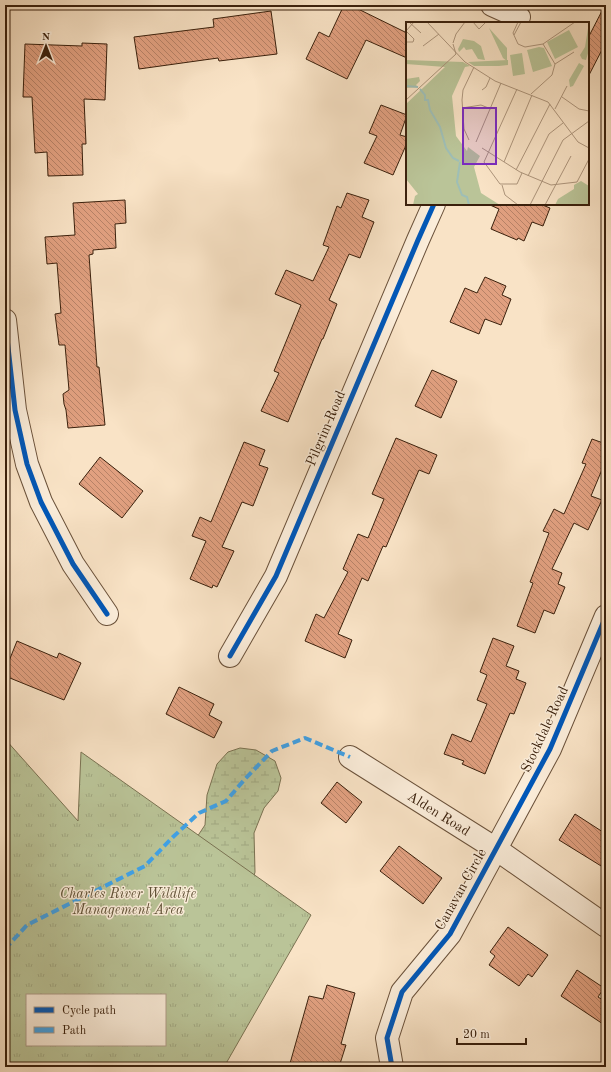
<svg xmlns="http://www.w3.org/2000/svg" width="611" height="1072" font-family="'Old Standard TT',serif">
	<defs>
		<pattern id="wetland-marsh" width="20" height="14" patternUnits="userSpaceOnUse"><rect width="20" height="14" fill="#bac498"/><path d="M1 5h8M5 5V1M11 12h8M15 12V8" fill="none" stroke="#a1a882"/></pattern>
		<pattern id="park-tufts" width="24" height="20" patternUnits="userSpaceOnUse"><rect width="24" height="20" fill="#bac498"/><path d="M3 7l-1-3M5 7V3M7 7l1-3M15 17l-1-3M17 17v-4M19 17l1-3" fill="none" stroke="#a1a882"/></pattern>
		<pattern id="building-back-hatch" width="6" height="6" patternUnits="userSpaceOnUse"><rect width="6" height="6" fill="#e1a080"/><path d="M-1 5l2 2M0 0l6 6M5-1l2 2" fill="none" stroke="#b78267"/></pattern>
	</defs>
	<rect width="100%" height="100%" fill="#f9e3c6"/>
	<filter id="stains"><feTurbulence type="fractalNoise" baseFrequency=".005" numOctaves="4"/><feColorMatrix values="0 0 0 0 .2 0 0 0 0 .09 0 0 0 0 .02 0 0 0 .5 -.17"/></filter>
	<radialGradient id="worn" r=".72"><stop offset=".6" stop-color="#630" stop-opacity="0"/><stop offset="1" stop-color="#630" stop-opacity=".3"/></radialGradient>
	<polygon fill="url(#wetland-marsh)" stroke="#7a7252" points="240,748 256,750 275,761 281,778 278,791 264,808 254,833 255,872 249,896 165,995 27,995 27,1045 5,1067 5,965 189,849 205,825 207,795 217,764 228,752"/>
	<path fill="url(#park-tufts)" stroke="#7a7252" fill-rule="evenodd" d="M5 739 78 821 81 752 311 915 224 1067H5ZM27 995H165V1045H27Z"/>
	<g fill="url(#building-back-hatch)" stroke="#3a200c">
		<polygon points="344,5 350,5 407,33 407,58 366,40 347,79 306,59 319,32 329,37"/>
		<polygon points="605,5 606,5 606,42 588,77 588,38"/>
		<polygon points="271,11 277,54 219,61 218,58 139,69 134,37 214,27 213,19"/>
		<polygon points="82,43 107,44 105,100 84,99 86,144 82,144 83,175 48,176 47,152 35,153 32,97 23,97 25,44 82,46"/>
		<polygon points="381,105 407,115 400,135 407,137 407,143 393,175 364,163 377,136 369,133"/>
		<polygon points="347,193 369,200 362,217 374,222 360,258 349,254 329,300 337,304 323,339 322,339 288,422 261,411 279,373 274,371 301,305 275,294 286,270 313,281 329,247 323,245 337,206 341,208"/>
		<polygon points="125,200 126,223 115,224 116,248 93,250 93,254 89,255 97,367 99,367 105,425 68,428 66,410 64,404 63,394 69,390 65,345 59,345 55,314 61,313 57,263 47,264 45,237 75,235 73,203"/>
		<polygon points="490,204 540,204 550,208 543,226 532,222 524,241 518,238 517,240 491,229 499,209 490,205"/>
		<polygon points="485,277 506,286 502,295 511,299 501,325 485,319 479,334 450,322 465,288 477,293"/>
		<polygon points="432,370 457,381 441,418 415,406"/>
		<polygon points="396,438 437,455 429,474 419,470 386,547 383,546 368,581 362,578 338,634 352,640 345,658 305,641 316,614 324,618 348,572 343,569 358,534 368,538 384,499 372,494"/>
		<polygon points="592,439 606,444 606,460 591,496 602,500 588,530 574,523 552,569 562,573 558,584 565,587 554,614 544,610 535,633 517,626 533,583 530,582 549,533 543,531 554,509 564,514 586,464 582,463"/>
		<polygon points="244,442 265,450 259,465 268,468 253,506 242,502 222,547 234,551 217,587 213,585 212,588 190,579 206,541 192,536 200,517 211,522"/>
		<polygon points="100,457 143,491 122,518 79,484"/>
		<polygon points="493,638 514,646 506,666 519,671 516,679 526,683 514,714 510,713 485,774 462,764 464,761 444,754 452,734 471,742 487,704 477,700 487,675 480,672"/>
		<polygon points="17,641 57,658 59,653 81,663 64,700 5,676 5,671"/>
		<polygon points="179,687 214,704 209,715 222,722 214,738 166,714"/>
		<polygon points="337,782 362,802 346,823 321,803"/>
		<polygon points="575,814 606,834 606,869 559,840"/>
		<polygon points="399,846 442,878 423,904 380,871"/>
		<polygon points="508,927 548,955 532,977 528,974 519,986 489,965 495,956 490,952"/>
		<polygon points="577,970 604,988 598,997 606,1002 606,1026 561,996"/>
		<polygon points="327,985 355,993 341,1044 346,1045 339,1067 289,1067 309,996 323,999"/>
	</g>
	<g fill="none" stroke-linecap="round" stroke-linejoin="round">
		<defs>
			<g id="minor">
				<polyline points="492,5 519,17"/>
				<polyline points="5,320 15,410 27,464 41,502 73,564 107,614"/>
				<polyline points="230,656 276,576 418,240 434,204"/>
				<polyline points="350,757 496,849 606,926"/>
				<polyline points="392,1067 387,1038 402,992 450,934 550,749 606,616"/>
			</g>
		</defs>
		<use href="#minor" stroke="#6a513a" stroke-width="24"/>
		<use href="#minor" stroke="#fbedda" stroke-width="22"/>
		<polyline stroke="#3fa2e9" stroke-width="4" stroke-dasharray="8 4" stroke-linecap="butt" points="5,949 27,925 145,866 173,837 199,813 226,801 245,779 272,751 305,738 350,757"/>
		<defs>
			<g id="cycleway">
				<polyline points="5,320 15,410 27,464 41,502 73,564 107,614"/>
				<polyline points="230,656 276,576 418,240 434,204"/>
				<polyline points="392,1067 387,1038 402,992 450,934 550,749 606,616"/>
			</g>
		</defs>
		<use href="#cycleway" stroke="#fbedda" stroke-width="8"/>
		<use href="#cycleway" stroke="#0057b8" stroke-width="5"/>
	</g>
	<g text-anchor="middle" stroke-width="3" stroke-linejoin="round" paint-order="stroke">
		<g font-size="14" fill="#3a200c" stroke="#fbedda">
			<text transform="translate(325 428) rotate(-67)" y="5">Pilgrim Road</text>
			<text transform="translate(544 729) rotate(-65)" y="5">Stockdale Road</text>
			<text transform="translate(439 813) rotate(32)" y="5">Alden Road</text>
			<text transform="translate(460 889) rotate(-61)" y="5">Canavan Circle</text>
		</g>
		<g font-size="14" font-style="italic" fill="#605136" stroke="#fbedda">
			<text x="128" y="898">Charles River Wildlife<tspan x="128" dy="16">Management Area</tspan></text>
		</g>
	</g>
	<g transform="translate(406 22)">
		<rect width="183" height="183" fill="#f9e3c6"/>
		<path d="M183 0V28L180 38 176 37 174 33 179 25ZM83 6 101 26V39L97 36ZM57 17 68 19 75 24 79 38 72 37 66 27 60 28 58 25 53 30 52 27ZM173 41 178 44 167 64 164 65 163 58ZM13 55 14 59 10 63 12 65 0 66V57Z" fill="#bac498"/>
		<path d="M0 38 57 40 64 44 59 45 46 74 50 114 61 129 62 125 74 134 68 145 75 171 94 183H7L9 174 12 172 0 157V82L39 45 0 42ZM102 38V43L93 44H68L62 40ZM175 159 183 164V183H149L152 177 168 167V163Z" fill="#bac498"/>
		<path d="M163 8 172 25 149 37 141 20ZM133 25 138 26 146 44 127 50 121 28ZM116 31 119 52 107 54 104 33Z" fill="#bac498"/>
		<path fill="none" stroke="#9ebeb6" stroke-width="2" d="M0 64 12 65M14 67 19 73V78H22L24 88 34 105 40 126 47 136 53 139M54 140 51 160 56 173 61 175 63 183"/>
		<path fill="none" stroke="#ad957c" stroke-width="1" d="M3 0 15 11M21 0 59 40 89 59 142 80 172 120 183 126M67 0 73 7 80 0M112 0 107 11 112 22 119 25 137 22 149 42 146 53 125 72M0 9 8 17 7 20H0M0 9 8 0M108 13 115 0M47 21 50 12 59 0M137 22 169 0M17 24 33 12M149 42 168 30M111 67 78 140 94 162H111L116 151M76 68 80 65 84 56M156 75 173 87 183 89M0 78 50 32 47 22M56 86 75 83 85 87M149 87 161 64M63 118 58 107 56 78 57 68 68 45M70 120 95 61M76 126 114 150 145 163 171 160 183 137M98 140 126 73M110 148 144 82M122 154 143 112 157 101M96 163 99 173 112 183M124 183 157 118 183 99M139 183 165 134"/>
		<path fill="#7b2cbf" fill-opacity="0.15" stroke="#7b2cbf" stroke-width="2" d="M57 86H90V142H57Z"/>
		<rect width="183" height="183" fill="none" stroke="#3a200c" stroke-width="2"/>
	</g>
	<rect width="611" height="1072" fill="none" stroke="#f9e3c6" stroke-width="20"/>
	<rect x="6" y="6" width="599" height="1060" fill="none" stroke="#3a200c" stroke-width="2"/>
	<rect x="10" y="10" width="591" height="1052" fill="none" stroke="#3a200c"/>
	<rect x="26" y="994" width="140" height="52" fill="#fbedda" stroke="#ae9b88"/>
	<rect x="34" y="1007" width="20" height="6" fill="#0057b8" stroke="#ae9b88"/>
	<text x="62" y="1014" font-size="12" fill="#3a200c">Cycle path</text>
	<rect x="34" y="1027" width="20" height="6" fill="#3fa2e9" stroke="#ae9b88"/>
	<text x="62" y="1034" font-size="12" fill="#3a200c">Path</text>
	<g transform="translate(46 46)" stroke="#fbedda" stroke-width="3" paint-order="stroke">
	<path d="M0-3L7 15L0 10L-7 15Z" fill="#3a200c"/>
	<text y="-6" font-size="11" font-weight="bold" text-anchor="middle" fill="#3a200c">N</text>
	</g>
	<path d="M457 1038v6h69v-6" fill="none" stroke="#3a200c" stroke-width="2"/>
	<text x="463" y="1038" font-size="12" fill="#3a200c" stroke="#fbedda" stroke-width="3" paint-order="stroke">20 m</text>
	<rect width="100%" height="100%" filter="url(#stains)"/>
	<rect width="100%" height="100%" fill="url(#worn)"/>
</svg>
